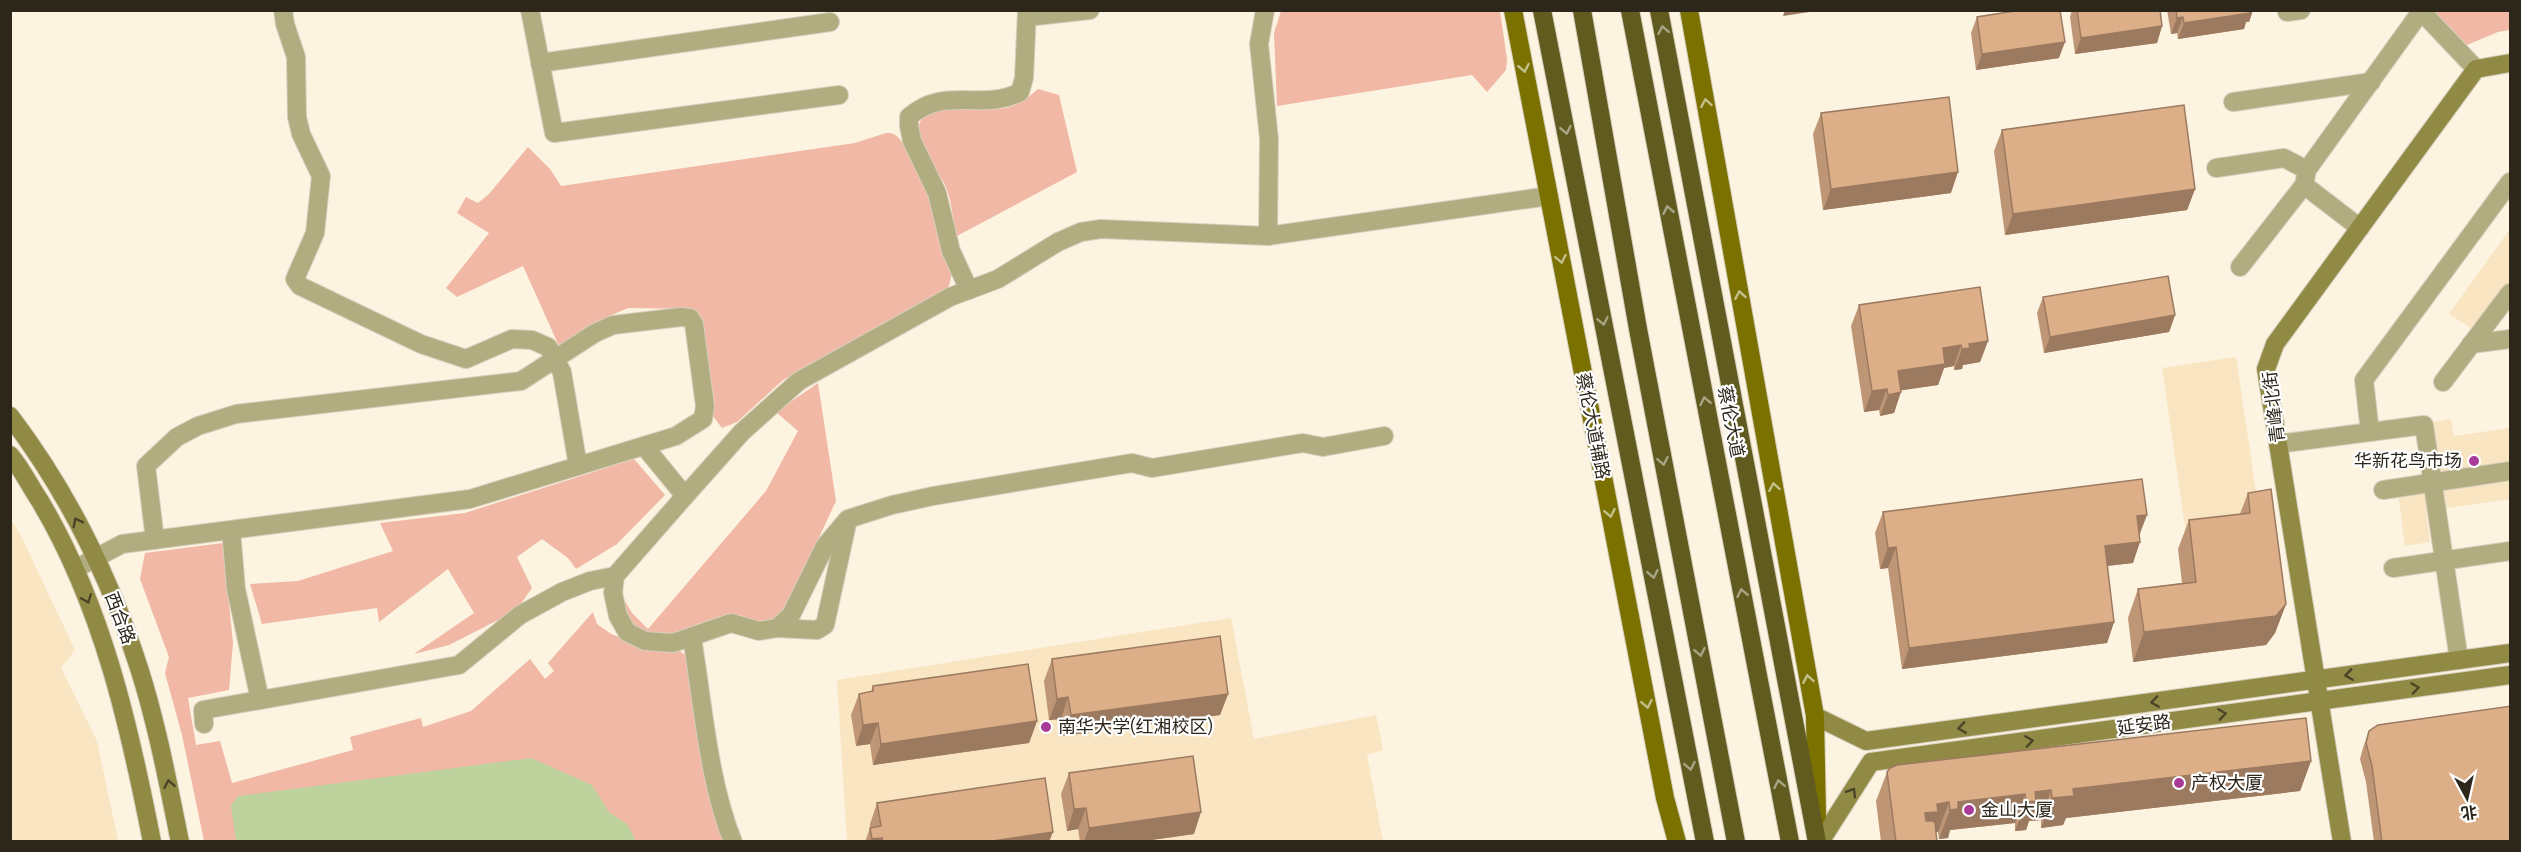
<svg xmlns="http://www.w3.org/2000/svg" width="2521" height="852" font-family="Bitter,'Noto Sans SC',serif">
	<rect width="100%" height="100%" fill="#fcf3e1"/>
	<g fill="#f9e5c1">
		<polygon points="2510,229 2510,284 2476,331 2449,314"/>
		<polygon points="2236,357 2260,518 2186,533 2162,368"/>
		<polygon points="2451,419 2454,436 2510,428 2510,499 2426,511 2430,542 2405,546 2398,494 2441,487 2433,422"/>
		<polygon points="11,520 20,534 75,650 61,668 97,741 118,841 11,841"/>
		<polygon points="1231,618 1254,739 1376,715 1383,750 1367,755 1383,841 847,841 837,680"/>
	</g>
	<g fill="#f1b8a5">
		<polygon points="2435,10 2510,11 2510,30 2498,32 2462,47 2433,13"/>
		<polygon points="1281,11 1500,11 1507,59 1506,70 1487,92 1472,75 1277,106 1274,33"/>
		<path d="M1038 89 1059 95 1077 172 955 237C953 219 952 198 944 183 933 165 923 156 919 134 913 95 988 111 1006 108 1017 106 1029 97 1038 89Z"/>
		<path d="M886 133C889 133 893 133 895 135 914 145 947 243 951 266 952 275 951 280 948 288L783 380 737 422 722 428 709 411 691 309 628 308 596 322 559 346 523 266 457 297 446 288 489 233 457 213 466 197 478 203 489 194 528 147 550 169 561 186 855 143Z"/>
		<polygon points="818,383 836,501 784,613 773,625 685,633 642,635 628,624 621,594 632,613 648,629 766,491 798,431 776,412"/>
		<polygon points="634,459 665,495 617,544 576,569 568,558 542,539 517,557 532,588 516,611 449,645 414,654 474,613 448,569 379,622 377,608 262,624 250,584 298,581 393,551 380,523 465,513"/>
		<polygon points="223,543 233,643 229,690 188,698 196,745 220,741 232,783 353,750 350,737 421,718 423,727 471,711 530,659 545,679 554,671 548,663 593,612 597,624 611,634 659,651 677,649 688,657 704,764 723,841 204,841 182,735 165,673 169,657 140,579 145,553"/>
	</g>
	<polygon fill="#bdd29d" points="531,758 592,785 609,812 627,824 636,841 236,841 231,806 238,796"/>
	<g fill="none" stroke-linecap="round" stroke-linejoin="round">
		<defs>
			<g id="street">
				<polyline points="283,10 285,24 296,57 297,117 301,134 321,176 315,233 295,279 300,286 421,344 466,359 512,339 532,340 548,347 562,372 578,466"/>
				<polyline points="530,10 554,133 839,95"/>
				<polyline points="1265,10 1259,44 1269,139 1268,236"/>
				<polyline points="2421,11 2476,69"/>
				<polyline points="2287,12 2301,10"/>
				<polyline points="1027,17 1090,10"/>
				<polyline points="540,63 830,22"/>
				<polyline points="2233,102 2371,82"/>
				<polyline points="2216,168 2284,158 2307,170"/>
				<polyline points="2360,228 2304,185 2307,170 2422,10"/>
				<polyline points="2240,267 2304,185"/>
				<path d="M969 290 951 251 937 193 912 141 909 126V117C944 85 983 112 1020 92L1024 78 1027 10"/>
				<polyline points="2471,344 2510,339"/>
				<polyline points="2443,382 2510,293"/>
				<polyline points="2370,432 2364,380 2510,182"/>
				<polyline points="2278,444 2424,425 2459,660"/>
				<polyline points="644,446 685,496 742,432 799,381 950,297 998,279 1058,242 1081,232 1101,229 1268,236 1549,196"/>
				<polyline points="2383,490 2510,471"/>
				<polyline points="231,530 236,589 260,700"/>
				<polyline points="2393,568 2510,551"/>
				<polyline points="75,569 122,544 470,499 676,436 703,419 705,406 694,324 690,318 681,317 613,325 595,333 521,381 236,414 198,426 177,437 146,466 155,540"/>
				<polyline points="615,576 613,593 618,616 627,632 645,641 673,643 731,623 759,631 777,628 791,615 825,546 847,520"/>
				<polyline points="777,628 817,630 825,625 848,519 892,505 933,496 1132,463 1152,468 1303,443 1323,447 1384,436"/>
				<path d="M692 638C703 703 708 780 733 842"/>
				<polyline points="204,724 203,710 459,665 520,615 562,592 590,581 615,576 685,496"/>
			</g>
			<g id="secondary">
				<path d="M10 416C67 491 110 578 139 668 157 724 168 783 180 842"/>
				<path d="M10 455C22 469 30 486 40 501 102 605 129 724 152 842"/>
				<polyline points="1815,716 1866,741 2510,653"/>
				<polyline points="1820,842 1871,762 2510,675"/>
				<polyline points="2342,842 2266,369 2275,344 2476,69 2510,63"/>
			</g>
			<g id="primary">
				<polyline points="1513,10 1665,798 1677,842"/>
				<polyline points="1689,10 1815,716 1817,816"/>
			</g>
			<g id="highway">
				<polyline points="1542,10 1705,842"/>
				<polyline points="1582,10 1638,329 1736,842"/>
				<polyline points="1630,10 1790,842"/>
				<polyline points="1659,10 1817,842"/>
			</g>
		</defs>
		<use href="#street" stroke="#d7cebd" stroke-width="20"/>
		<use href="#secondary" stroke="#d7cebd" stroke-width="20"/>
		<use href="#primary" stroke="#d7cebd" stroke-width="20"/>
		<use href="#highway" stroke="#d7cebd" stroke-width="20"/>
		<use href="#street" stroke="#b1ad81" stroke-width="18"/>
		<use href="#secondary" stroke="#908a45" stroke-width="18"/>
		<use href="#primary" stroke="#7a7100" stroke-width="18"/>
		<use href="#highway" stroke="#615b1f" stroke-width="18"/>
	</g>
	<g fill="#be9676">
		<polygon points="2072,10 2160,10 2162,26 2157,43 2075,54 2070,17"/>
		<polygon points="2167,10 2253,10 2249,22 2246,22 2244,29 2178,39 2177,33 2171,34"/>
		<polygon points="1977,17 2059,58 1976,70 1971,33"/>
		<polygon points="1821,113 1951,193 1823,210 1813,134"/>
		<polygon points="2002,130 2195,189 2187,210 2005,235 1994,151"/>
		<polygon points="2043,297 2175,315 2169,332 2044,353 2037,313"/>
		<polygon points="1859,305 1988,341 1980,362 1963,365 1962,369 1954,370 1954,366 1944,368 1938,385 1901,390 1894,413 1880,416 1879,410 1864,412 1851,326"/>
		<polygon points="2248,493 2286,604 2275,633 2266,645 2133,662 2128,618 2138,589 2182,583 2178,549 2189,520 2240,514"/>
		<polygon points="1883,512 2140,535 2133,563 2107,566 2114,622 2107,643 1902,669 1888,568 1880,569 1875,533"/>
		<polygon points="1052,659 1228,694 1220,715 1063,736 1061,719 1049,720 1044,681"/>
		<polygon points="873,686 1037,721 1029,743 873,765 870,744 856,746 851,715 859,694 871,692"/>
		<polygon points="2369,731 2511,842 2374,842 2366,782 2360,759 2363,748"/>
		<polygon points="2311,761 2300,791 2066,818 2063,825 2041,828 2041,820 2029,821 2026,830 2015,831 2015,823 1950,830 1948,838 1939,839 1938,832 1936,832 1937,842 1881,842 1876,801 1887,772"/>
		<polygon points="1069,773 1194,834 1137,842 1080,842 1078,829 1067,831 1061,794"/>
		<polygon points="877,803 1049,842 865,842 870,828 870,824"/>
	</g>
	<g fill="#9b7a60">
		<polygon points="1785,10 1823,10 1783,16"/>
		<polygon points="2247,10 2253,10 2249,22 2246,22 2244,29 2178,39 2184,23"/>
		<polygon points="2183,17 2177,33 2171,34 2177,18"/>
		<polygon points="2162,26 2157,43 2075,54 2081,38"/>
		<polygon points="2065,42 2059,58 1976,70 1982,54"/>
		<polygon points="1958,172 1951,193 1823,210 1831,189"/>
		<polygon points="2195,189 2187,210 2005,235 2013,214"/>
		<polygon points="2175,315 2169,332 2044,353 2050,337"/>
		<polygon points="1988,341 1980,362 1963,365 1962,369 1954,370 1962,349 1969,344"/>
		<polygon points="1961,345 1954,366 1944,368 1938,385 1890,392 1898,371 1943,348"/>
		<polygon points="1887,389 1879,410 1864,412 1872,391"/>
		<polygon points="1901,392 1894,413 1880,416 1888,395"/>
		<polygon points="2147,515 2139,536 2137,516"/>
		<polygon points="2140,542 2133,563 2097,567 2105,546"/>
		<polygon points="1896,547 1888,568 1880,569 1888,548"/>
		<polygon points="2286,604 2275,633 2266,645 2133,662 2144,632"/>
		<polygon points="2114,622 2107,643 1902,669 1909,648"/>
		<polygon points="1228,694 1220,715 1063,736 1071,715"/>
		<polygon points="1068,697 1061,719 1049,720 1057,699"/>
		<polygon points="1037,721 1029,743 873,765 881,744"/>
		<polygon points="878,723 870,744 856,746 863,725"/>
		<polygon points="2311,761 2300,791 2066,818 2063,825 2041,828 2052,798 2073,789"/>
		<polygon points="2051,790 2041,820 2029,821 2026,830 2015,831 2026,802 2035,792"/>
		<polygon points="2025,794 2015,823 1950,830 1948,838 1939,839 1950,810 1958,802"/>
		<polygon points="1949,802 1938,832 1930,833 1927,841 1925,813 1937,804"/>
		<polygon points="1086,808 1078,829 1067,831 1074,809"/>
		<polygon points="1201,812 1194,834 1137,842 1084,842 1089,828"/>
		<polygon points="1053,832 1049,842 986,842"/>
		<polygon points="882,838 881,842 871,842 872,839"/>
	</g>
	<g fill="#ddaf89" stroke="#9b7a60" stroke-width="1.5">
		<polygon points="2021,10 2060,10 2065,42 1982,54 1977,17"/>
		<polygon points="2077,10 2160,10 2162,26 2081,38"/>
		<polygon points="2176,10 2250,10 2250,13 2184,23 2183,17 2177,18"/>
		<polygon points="1949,97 1958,172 1831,189 1821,113"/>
		<polygon points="2184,105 2195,189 2013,214 2002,130"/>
		<polygon points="2168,276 2175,315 2050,337 2043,297"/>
		<polygon points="1980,287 1988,341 1969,344 1970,348 1962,349 1961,345 1943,348 1945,364 1898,371 1901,392 1888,395 1887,389 1872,391 1859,305"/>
		<polygon points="2142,479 2147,515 2137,516 2140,542 2105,546 2114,622 1909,648 1896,547 1888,548 1883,512"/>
		<polygon points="2271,489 2286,604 2276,616 2144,632 2138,589 2196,582 2189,520 2250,513 2248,493"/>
		<polygon points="1220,636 1228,694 1071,715 1068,697 1057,699 1052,659"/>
		<polygon points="1028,664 1037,721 881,744 878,723 863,725 859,694 873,691 873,686"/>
		<polygon points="2511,706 2511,842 2382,842 2372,766 2366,743 2369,731 2378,725"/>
		<polygon points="2306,718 2311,761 2073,789 2074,796 2052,798 2051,790 2035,792 2036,801 2026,802 2025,794 1958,802 1958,809 1950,810 1949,802 1937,804 1938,812 1925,813 1926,821 1933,821 1935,823 1937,842 1896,842 1887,772 1890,768 1897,765"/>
		<polygon points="1193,756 1201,812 1089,828 1086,808 1074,809 1069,773"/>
		<polygon points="1045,778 1053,832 986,842 883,842 882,838 872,839 870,828 881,826 877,803"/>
	</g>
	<defs><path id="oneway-chevron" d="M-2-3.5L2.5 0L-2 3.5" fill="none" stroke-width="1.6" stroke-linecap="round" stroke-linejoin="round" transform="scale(1.5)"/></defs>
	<g stroke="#a8a584">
		<use href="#oneway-chevron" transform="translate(1663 30) rotate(-101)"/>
		<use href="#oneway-chevron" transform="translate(1566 130) rotate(79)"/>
		<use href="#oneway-chevron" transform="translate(1668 210) rotate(-101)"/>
		<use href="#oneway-chevron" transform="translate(1603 321) rotate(79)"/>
		<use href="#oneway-chevron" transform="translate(1705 401) rotate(-101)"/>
		<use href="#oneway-chevron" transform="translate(1663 461) rotate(79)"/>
		<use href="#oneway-chevron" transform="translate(1653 574) rotate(79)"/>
		<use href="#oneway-chevron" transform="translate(1742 593) rotate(-101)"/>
		<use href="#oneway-chevron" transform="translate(1700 652) rotate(79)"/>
		<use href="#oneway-chevron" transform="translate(1690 766) rotate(79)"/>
		<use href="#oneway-chevron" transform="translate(1779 784) rotate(-101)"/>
	</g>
	<g stroke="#c3bf8c">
		<use href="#oneway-chevron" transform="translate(1524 68) rotate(79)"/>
		<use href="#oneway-chevron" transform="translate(1706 103) rotate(-100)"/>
		<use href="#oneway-chevron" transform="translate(1561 259) rotate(79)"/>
		<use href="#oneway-chevron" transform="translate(1740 295) rotate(-100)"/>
		<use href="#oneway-chevron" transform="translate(1774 487) rotate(-100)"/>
		<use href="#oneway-chevron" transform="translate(1610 513) rotate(79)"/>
		<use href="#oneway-chevron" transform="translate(1808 679) rotate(-100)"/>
		<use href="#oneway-chevron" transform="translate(1647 704) rotate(79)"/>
	</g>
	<g stroke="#4a4428">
		<use href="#oneway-chevron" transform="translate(77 522) rotate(-117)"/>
		<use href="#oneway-chevron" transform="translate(87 599) rotate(68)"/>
		<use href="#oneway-chevron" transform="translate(2349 675) rotate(172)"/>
		<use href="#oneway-chevron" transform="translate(2415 688) rotate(-8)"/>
		<use href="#oneway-chevron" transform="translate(2155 702) rotate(172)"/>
		<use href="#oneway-chevron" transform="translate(2222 714) rotate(-8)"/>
		<use href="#oneway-chevron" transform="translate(1962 728) rotate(172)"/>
		<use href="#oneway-chevron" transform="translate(2029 741) rotate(-8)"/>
		<use href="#oneway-chevron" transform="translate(169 784) rotate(-101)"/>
		<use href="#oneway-chevron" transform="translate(1852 792) rotate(-58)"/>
	</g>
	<g fill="#aa3a97" stroke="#fff" stroke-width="2">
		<circle cx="2474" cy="461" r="6"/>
		<circle cx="1046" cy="727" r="6"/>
		<circle cx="2179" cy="783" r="6"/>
		<circle cx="1969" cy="810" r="6"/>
	</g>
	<g text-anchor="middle" stroke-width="4.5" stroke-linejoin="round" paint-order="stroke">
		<g font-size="18" fill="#2c261b" stroke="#fff">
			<text transform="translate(2274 407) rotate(-97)" y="6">青峰北街</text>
			<text transform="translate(1731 422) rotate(79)" y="6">蔡伦大道</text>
			<text transform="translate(1593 426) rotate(79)" y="6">蔡伦大道辅路</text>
			<text transform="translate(120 618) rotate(69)" y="6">西合路</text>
			<text transform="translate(2144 725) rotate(-8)" y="6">延安路</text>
		</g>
		<g font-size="18" fill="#2c261b" stroke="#fff" text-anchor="start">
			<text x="2462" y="467" text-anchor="end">华新花鸟市场</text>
			<text x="1058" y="733">南华大学(红湘校区)</text>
			<text x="2191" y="789">产权大厦</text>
			<text x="1981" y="816">金山大厦</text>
		</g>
	</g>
	<rect width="2521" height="852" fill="none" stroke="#2c261b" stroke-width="24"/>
	<g transform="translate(2467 798) rotate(172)" stroke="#ffffff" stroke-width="4.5" paint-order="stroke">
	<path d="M0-4.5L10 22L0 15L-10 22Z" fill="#2c261b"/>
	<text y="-9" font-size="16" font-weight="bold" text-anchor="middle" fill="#2c261b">北</text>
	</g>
</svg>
